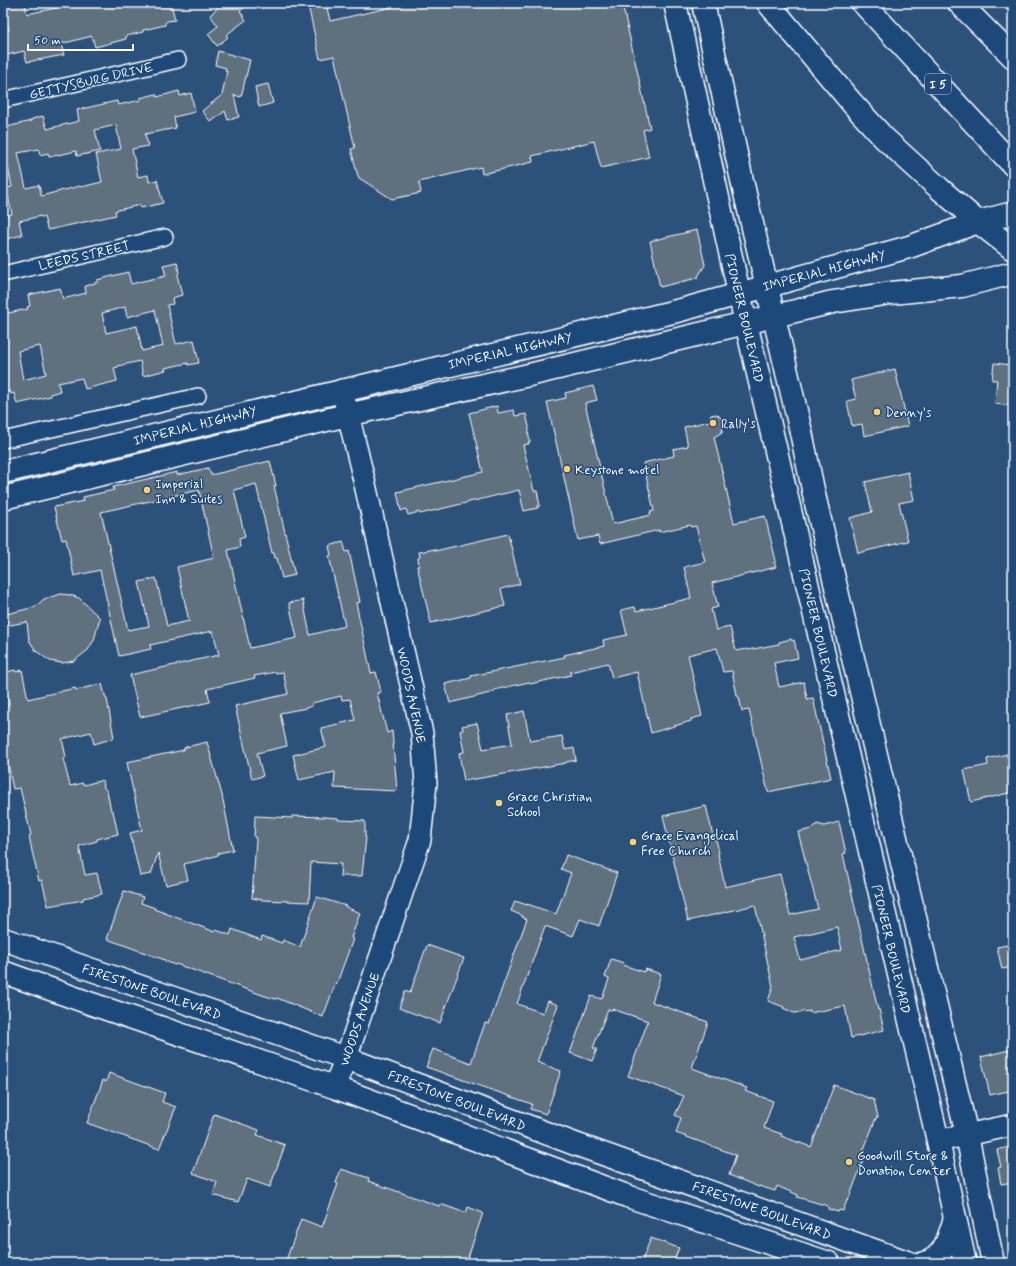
<svg xmlns="http://www.w3.org/2000/svg" width="1016" height="1266" font-family="Mynerve,sans-serif">
	<rect width="100%" height="100%" fill="#2c527b"/>
	<filter id="ink" filterUnits="userSpaceOnUse"><feTurbulence type="fractalNoise" baseFrequency=".025" numOctaves="2"/><feDisplacementMap in="SourceGraphic" scale="8" xChannelSelector="R" yChannelSelector="G"/><feConvolveMatrix kernelMatrix="1 2 1 2 8 2 1 2 1" color-interpolation-filters="sRGB"/></filter>
	<g filter="url(#ink)">
		<g fill="#5e707f" stroke="#fff" fill-rule="evenodd">
			<polygon points="3,3 25,3 27,14 80,3 156,3 157,6 171,3 175,20 167,21 165,23 165,25 143,30 143,32 126,36 126,39 95,47 92,36 61,44 64,55 27,62 24,51 3,56 3,32 9,30"/>
			<polygon points="223,3 250,3 240,11 246,20 226,35 228,37 217,46 208,34 218,26 210,15"/>
			<polygon points="315,3 326,3 330,21 410,3 622,3 650,128 643,130 649,157 601,168 594,141 532,156 533,162 482,174 481,167 419,182 421,193 392,199 359,178 357,173 351,149 355,148 334,56 320,59 308,5"/>
			<polygon points="218,51 250,60 241,97 234,95 239,117 228,120 225,111 211,122 202,111 222,95 227,71 225,71 226,68 215,65"/>
			<polygon points="268,84 273,103 259,107 255,87"/>
			<path d="M179 91 180 96 191 93 195 112 174 117 176 128 145 134 148 146 132 149 138 177 148 175 149 182 157 180 163 203 141 208 140 205 118 210 115 211 116 215 48 230 47 228 44 217H41V216L19 221 22 235 3 240V216L12 214 6 188 12 187 7 162 3 163V128L31 121 32 119 43 116 47 129 79 121 77 110 117 101 118 105 141 100 140 98 156 94 157 97ZM116 125 121 149 96 154 102 182 81 187 80 186 41 196 39 185 26 188 18 153 39 149 40 155 48 153 49 157 76 151 77 156 100 151 95 130Z"/>
			<polygon points="697,230 705,265 697,278 660,287 650,241"/>
			<path d="M177 262 179 273 178 274V279L182 295 172 298 173 304 167 305 176 344 194 340 199 363 188 365V363L165 368 166 370 143 376 140 361 118 366V367L114 368 117 381 85 389 82 378 58 383 60 391 50 394 51 396 17 404 14 393 11 394 10 391 3 393V314L28 309 27 307 30 306 28 295 60 288 63 299 86 293 85 286 98 282 97 280 128 272 131 284 143 281 166 276 163 265ZM125 307 127 317 155 310 163 346 142 351 137 326 106 333 102 313ZM40 346 46 374 23 380 18 351Z"/>
			<polygon points="994,363 1011,365 1010,379 1013,379 1012,406 995,404 997,380 992,380"/>
			<polygon points="895,369 908,426 864,436 862,424 852,426 847,401 856,399 851,380"/>
			<polygon points="593,386 597,400 585,403 613,524 651,515 650,512 654,511 643,463 674,456 673,449 688,446 684,427 710,421 711,415 717,414 721,418 723,425 722,432 714,437 734,523 765,516 776,561 774,562 776,567 712,583 718,607 711,609 716,630 730,627 736,651 747,649 748,650 779,644 779,642 791,639 792,641 794,640 798,658 774,663 779,687 804,682 807,699 813,698 831,778 768,792 749,710 742,711 739,697 738,697 737,695 732,671 723,672 717,648 688,655 702,716 691,719 691,721 651,733 637,672 612,678 608,663 570,672 571,675 530,684 529,682 494,690 494,692 450,703 445,684 471,678 471,676 565,657 564,655 604,646 603,640 627,635 621,610 635,607 636,611 641,610 691,598 684,567 705,562 696,526 691,527 690,525 659,532 659,530 600,544 598,536 578,540 547,402 566,398 565,393"/>
			<polygon points="497,406 498,413 514,410 515,416 526,414 529,427 529,431 528,432 530,442 528,442 529,444 523,445 534,491 537,491 540,506 537,506 538,508 524,511 519,490 420,514 419,512 408,515 406,509 401,511 397,492 483,472 469,413"/>
			<path d="M270 461 276 486H274L295 575 282 578 277 558H275L274 553H272L256 484 234 490 245 537 239 539 240 547 228 550 250 648 297 638 289 603 303 600 310 635 345 626 329 556 331 555 329 546 343 542 346 552 349 551 360 602 356 603 371 673 376 672 381 692 377 693 387 733 392 731 397 791 334 788 335 772 299 780 293 755 326 747 321 728 355 720 350 699 342 700 341 696 312 703V706L306 708 280 713 287 746 257 753 263 776 252 779 235 706 288 694 283 672 276 673V672L254 676 255 678 207 689 210 702 140 717 130 675 219 655 213 631 150 645 151 649 119 656 100 570 74 576 66 539 62 540 54 507 84 501 83 497 114 490 113 487 177 472V475L208 468 211 475ZM199 490 214 558 177 567 189 621 167 626 156 578 139 582 149 626 128 630 101 512Z"/>
			<polygon points="908,472 914,500 899,503 908,541 858,553 850,518 872,512 865,482"/>
			<polygon points="508,534 520,584 501,589 505,606 431,623 417,566 419,566 418,558 420,557 419,552 435,549 435,551"/>
			<polygon points="61,594 70,595 79,598 100,618 94,640 88,650 74,661 62,663 50,661 36,651 29,640 27,622 10,625 3,618 3,615 35,607 44,599"/>
			<polygon points="15,670 16,672 22,670 28,699 75,688 76,690 102,684 106,699 107,699 114,738 94,744 91,732 62,739 66,757 63,758 70,786 83,783 84,785 103,780 104,788 107,791 111,811 113,811 118,834 97,839 97,841 79,846 85,875 97,873 102,894 83,898 83,900 48,906 42,880 39,881 32,851 29,836 31,835 20,788 13,789 3,739 3,707 8,706 9,704 3,679 3,673"/>
			<polygon points="524,711 530,741 562,736 565,750 574,748 576,760 566,762 566,763 464,781 459,753 464,752 460,731 463,730 462,726 477,723 483,749 512,744 507,715"/>
			<polygon points="207,742 222,795 233,850 218,853 218,855 205,859 184,864 188,880 166,885 158,853 151,874 140,876 130,833 142,830 129,773 127,762 184,750 184,748 186,747"/>
			<polygon points="1007,754 1007,757 1013,755 1013,792 971,802 964,770 988,765 987,759"/>
			<path d="M706 806 714 840 716 839 719 853 718 854 725 887 780 874 790 915 818 909 798 832 812 829 817 824 824 826 839 822 846 853 843 854 878 1010 879 1009 884 1030 851 1038 845 1006 810 1013V1011L794 1013 783 1008 784 1007 768 1001 773 987 755 905 688 921 663 816ZM837 927 842 950 800 960 794 937Z"/>
			<polygon points="255,816 292,818 292,816 325,817 338,818 338,820 365,821 365,837 366,837 362,876 340,876 341,864 311,862 309,902 263,900 252,898 256,840 255,837 254,837"/>
			<polygon points="566,855 617,873 599,926 580,919 573,936 545,926 517,1004 543,1013 548,1001 558,1005 537,1062 561,1071 546,1114 530,1109 532,1104 426,1067 433,1049 471,1063 485,1023 489,1024 527,919 522,917 523,916 511,911 515,901 527,905 527,904 556,914 571,873 561,869"/>
			<polygon points="124,891 143,897 141,903 155,908 154,909 215,932 216,930 230,935 232,929 261,940 262,936 282,943 283,940 300,947 317,897 346,906 346,907 360,913 351,938 353,939 337,983 336,982 323,1017 277,998 276,999 265,996 176,964 175,965 165,961 165,960 107,939"/>
			<polygon points="1013,944 1013,967 1002,969 997,947"/>
			<polygon points="427,945 464,958 440,1023 399,1008 405,991 410,993"/>
			<polygon points="611,959 624,963 623,965 644,972 645,969 661,974 652,1002 708,1022 692,1068 747,1088 745,1091 773,1101 764,1128 782,1134 781,1136 811,1147 834,1085 874,1100 878,1117 876,1118 861,1157 864,1158 848,1201 847,1200 843,1211 839,1210 838,1212 828,1209 828,1206 797,1197 798,1195 777,1186 775,1191 759,1186 759,1187 729,1175 736,1155 676,1133 681,1118 675,1115 684,1096 628,1076 648,1021 612,1009 611,1010 608,1009 593,1048 597,1049 592,1061 570,1053 591,996 602,999 609,979 605,977"/>
			<polygon points="1013,1049 1013,1090 990,1095 981,1057"/>
			<polygon points="109,1073 165,1093 162,1102 176,1107 159,1149 87,1123 103,1080 106,1082"/>
			<polygon points="214,1114 259,1130 257,1135 285,1145 270,1187 247,1179 238,1202 213,1195 217,1182 193,1173"/>
			<polygon points="1013,1146 1013,1182 1001,1184 998,1168 1001,1167 997,1150"/>
			<polygon points="341,1169 369,1178 368,1181 439,1206 440,1204 466,1213 468,1207 483,1213 466,1263 285,1263 301,1219 322,1227 338,1184 336,1183"/>
			<polygon points="651,1238 679,1248 673,1263 641,1263"/>
		</g>
		<g fill="none" stroke-linecap="round" stroke-linejoin="round">
			<defs>
				<g id="street">
					<polyline points="3,100 178,60"/>
					<polyline points="3,274 165,237"/>
					<polyline points="3,440 198,396"/>
				</g>
				<g id="secondary">
					<polyline points="334,1087 346,1058 420,840 426,783 422,733 364,480 342,390"/>
					<polyline points="938,1141 1013,1125"/>
				</g>
				<g id="primary">
					<polyline points="675,3 739,293 938,1141 965,1263"/>
					<polyline points="703,3 743,185 801,432 815,499 967,1135 993,1263"/>
					<polyline points="978,222 1013,249"/>
					<polyline points="3,472 681,310 909,247 978,222 1013,213"/>
					<polyline points="3,498 347,415 529,375 833,302 891,293 962,286 1013,273"/>
					<polyline points="3,939 346,1058 575,1144 910,1263"/>
					<polyline points="3,972 89,1003 334,1087 627,1196 829,1263"/>
					<path d="M924 1263C945 1258 949 1236 955 1218"/>
				</g>
				<g id="highway">
					<polyline points="768,3 852,103 884,138 940,189 978,222"/>
					<polyline points="863,3 1013,165"/>
					<polyline points="959,3 1013,57"/>
				</g>
			</defs>
			<use href="#street" stroke="#fff" stroke-width="18"/>
			<use href="#secondary" stroke="#fff" stroke-width="24"/>
			<use href="#primary" stroke="#fff" stroke-width="25"/>
			<use href="#highway" stroke="#fff" stroke-width="25"/>
			<use href="#street" stroke="#1f4a7a" stroke-width="15"/>
			<use href="#secondary" stroke="#1f4a7a" stroke-width="21"/>
			<use href="#primary" stroke="#1f4a7a" stroke-width="22"/>
			<use href="#highway" stroke="#1f4a7a" stroke-width="22"/>
		</g>
	</g>
	<g fill="#ffd166" stroke="#1f4a7a" stroke-width="1.5">
		<circle cx="877" cy="412" r="4"/>
		<circle cx="713" cy="423" r="4"/>
		<circle cx="567" cy="469" r="4"/>
		<circle cx="147" cy="490" r="4"/>
		<circle cx="499" cy="803" r="4"/>
		<circle cx="633" cy="842" r="4"/>
		<circle cx="849" cy="1162" r="4"/>
	</g>
	<g text-anchor="middle" stroke-width="3" stroke-linejoin="round" paint-order="stroke">
		<rect fill="#1f4a7a" stroke="#bcc9d7" stroke-width="1" x="925" y="74" width="26" height="20" rx="3"/>
		<g font-size="12" font-weight="bold" fill="#fff">
			<text x="938" y="88">I 5</text>
		</g>
		<g font-size="13" fill="#fff" stroke="#1f4a7a">
			<text transform="translate(91 80) rotate(-13)" y="5">GETTYSBURG DRIVE</text>
			<text transform="translate(84 255) rotate(-13)" y="5">LEEDS STREET</text>
			<text transform="translate(824 270) rotate(-15)" y="5">IMPERIAL HIGHWAY</text>
			<text transform="translate(745 318) rotate(77)" y="5">PIONEER BOULEVARD</text>
			<text transform="translate(510 350) rotate(-13)" y="5">IMPERIAL HIGHWAY</text>
			<text transform="translate(195 425) rotate(-14)" y="5">IMPERIAL HIGHWAY</text>
			<text transform="translate(819 633) rotate(77)" y="5">PIONEER BOULEVARD</text>
			<text transform="translate(412 695) rotate(78)" y="5">WOODS AVENUE</text>
			<text transform="translate(892 949) rotate(77)" y="5">PIONEER BOULEVARD</text>
			<text transform="translate(152 991) rotate(19)" y="5">FIRESTONE BOULEVARD</text>
			<text transform="translate(359 1019) rotate(-71)" y="5">WOODS AVENUE</text>
			<text transform="translate(457 1100) rotate(21)" y="5">FIRESTONE BOULEVARD</text>
			<text transform="translate(762 1210) rotate(20)" y="5">FIRESTONE BOULEVARD</text>
		</g>
		<g font-size="13" fill="#fff" stroke="#1f4a7a" text-anchor="start">
			<text x="885" y="417">Denny's</text>
			<text x="721" y="428">Rally's</text>
			<text x="575" y="474">Keystone motel</text>
			<text x="155" y="488">Imperial<tspan x="155" dy="15">Inn &amp; Suites</tspan></text>
			<text x="507" y="801">Grace Christian<tspan x="507" dy="15">School</tspan></text>
			<text x="641" y="840">Grace Evangelical<tspan x="641" dy="15">Free Church</tspan></text>
			<text x="857" y="1160">Goodwill Store &amp;<tspan x="857" dy="15">Donation Center</tspan></text>
		</g>
	</g>
	<rect width="1016" height="1266" fill="none" stroke="#1f4a7a" stroke-width="16"/>
	<rect x="8" y="8" width="1000" height="1250" fill="none" stroke="#fff" stroke-width="1.5" filter="url(#ink)"/>
	<path d="M28 44v6h105v-6" fill="none" stroke="#ffffff" stroke-width="2"/>
	<text x="34" y="44" font-size="12" fill="#ffffff" stroke="#1f4a7a" stroke-width="3" paint-order="stroke">50 m</text>
</svg>
